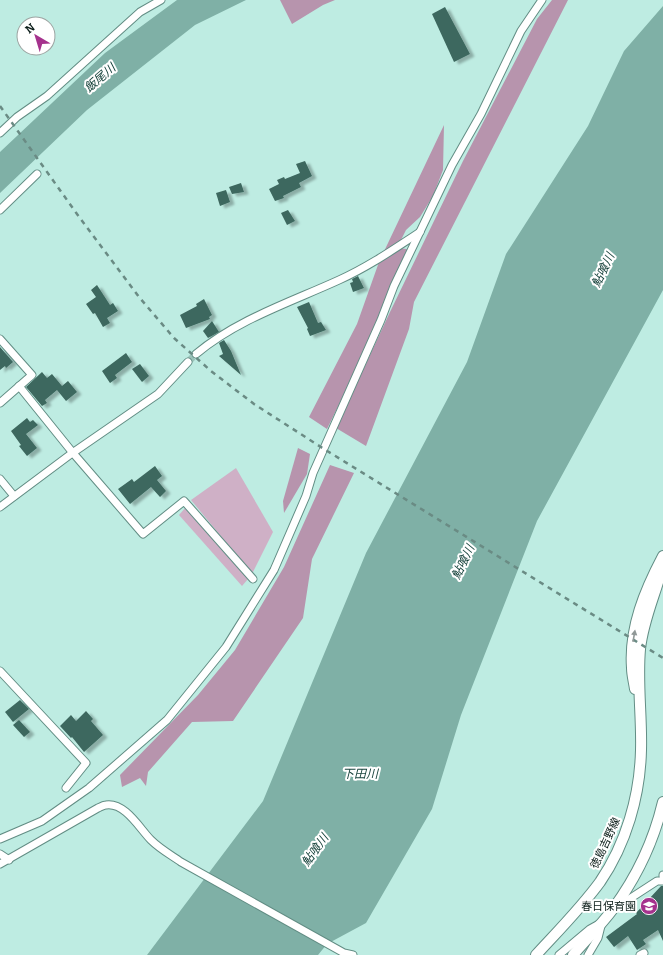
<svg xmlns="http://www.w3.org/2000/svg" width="663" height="955" font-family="Bitter,'Noto Sans JP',serif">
	<defs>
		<filter id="shadow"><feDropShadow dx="4.5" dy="2.5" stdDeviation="1" flood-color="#0004"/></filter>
	</defs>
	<rect width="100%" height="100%" fill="#beece2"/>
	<g fill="#cfb0c6">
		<polygon points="236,468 273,532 252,574 191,500"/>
		<polygon points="186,507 248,579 242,586 179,515"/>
	</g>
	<g fill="#b794ad">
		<polygon points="280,0 335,0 323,5 292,24"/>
		<polygon points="552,0 568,0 414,302 409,329 366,446 336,428 390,312 463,161 537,19"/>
		<polygon points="444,125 443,170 433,196 420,217 406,230 397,248 407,249 368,345 327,429 309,417 357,324 379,262"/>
		<polygon points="298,448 310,454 307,474 284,513 283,501"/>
		<polygon points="330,465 354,473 312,559 303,618 233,721 192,722 148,772 146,786 140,778 122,787 120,775 198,695 235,650 284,567"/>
	</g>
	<g fill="#7fb0a6">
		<polygon points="177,0 246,0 195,25 87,110 0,193 0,152 105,53"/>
		<polygon points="663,6 663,290 537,521 461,715 432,809 366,923 327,944 318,955 147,955 263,801 366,553 467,362 506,254 588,126 624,51"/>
	</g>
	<g fill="#3d675e" filter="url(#shadow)">
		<polygon points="445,7 470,54 454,62 432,14"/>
		<polygon points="305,161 312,176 299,183 301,187 283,196 284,198 275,201 269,189 279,184 277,180 284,177 285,179 300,173 296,164"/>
		<polygon points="241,183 244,192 232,194 229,187"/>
		<polygon points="226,190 230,202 220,206 216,193"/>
		<polygon points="288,210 295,221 287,225 281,213"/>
		<polygon points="358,276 364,288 353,292 350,283 353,282 352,279"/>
		<polygon points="97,285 110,305 113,303 118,311 107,318 110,323 103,327 95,313 93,314 86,304 96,297 91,290"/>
		<polygon points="204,299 212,315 209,317 210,319 186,328 180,315 197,306 196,304"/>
		<polygon points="309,302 318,323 321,322 326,330 310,336 307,329 308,328 297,307"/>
		<polygon points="212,321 219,332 208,338 203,331"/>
		<polygon points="224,340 231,351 241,375 219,356 223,354 219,343"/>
		<polygon points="0,347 13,362 6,368 5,366 0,370"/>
		<polygon points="126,353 132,362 115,375 117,378 110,383 102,371"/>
		<polygon points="140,364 149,376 142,382 132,369"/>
		<polygon points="42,372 47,378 52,374 62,386 68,381 77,392 66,401 57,390 45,400 47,403 42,406 26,387"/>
		<polygon points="27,418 30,422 33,420 38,425 26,434 37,448 27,456 19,446 21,445 11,431"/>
		<polygon points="155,466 162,476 157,480 166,491 160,497 151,487 130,504 118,489 132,479 134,482"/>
		<polygon points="20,700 29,709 13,722 5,712"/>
		<polygon points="86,711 93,719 91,721 103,735 84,752 72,737 71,738 60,726 71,715 76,721"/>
		<polygon points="19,720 30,732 24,737 13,725"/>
		<polygon points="661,886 663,886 663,941 658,930 643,940 646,944 637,950 628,936 614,947 606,937 637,914 636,913"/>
	</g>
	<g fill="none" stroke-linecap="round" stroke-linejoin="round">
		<polyline stroke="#9ac2b9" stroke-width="7" stroke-dasharray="7 3.5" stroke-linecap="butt" points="188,362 196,354"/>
		<defs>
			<g id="street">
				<polyline points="0,133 17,117 47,96 140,12 161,0"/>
				<polyline points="0,210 37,174"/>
				<polyline points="0,339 32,375 0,403"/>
				<path d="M196 354C238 319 291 302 339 280 368 267 394 249 420 232"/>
				<polyline points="19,386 73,453 143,534 184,501 253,579"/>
				<polyline points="0,479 14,496"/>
				<polyline points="0,507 71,454 158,394 188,362"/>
				<polyline points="0,671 86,763 66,788"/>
				<polyline points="0,839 42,821 89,788 167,720 226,647 274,570 306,496 313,473 381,320 394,286 452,165 481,114 521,31 542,0"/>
				<polyline points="0,854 9,860"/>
				<path d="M0 864 98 808C100 807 104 805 106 805 125 802 140 829 151 840 160 849 171 855 181 862L344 953 353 955"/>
				<polyline points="663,876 663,875"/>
				<polyline points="617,907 657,881 663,881"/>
				<polyline points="559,955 590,929 599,924"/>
				<polyline points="588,955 598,938 601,926"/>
				<polyline points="640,955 644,953"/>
			</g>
			<g id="primary">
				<path d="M635 689C634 682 632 675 632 668 629 628 645 590 663 556"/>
				<path d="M536 955C558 931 581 908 600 882 626 844 640 796 641 750 642 717 637 683 640 649 643 620 656 593 663 565"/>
				<path d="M573 955C586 940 601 925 613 909 636 878 654 840 663 802"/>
			</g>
		</defs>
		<use href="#street" stroke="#628d84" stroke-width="9"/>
		<use href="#primary" stroke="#628d84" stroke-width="12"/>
		<use href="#street" stroke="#fff" stroke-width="7"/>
		<use href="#primary" stroke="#fff" stroke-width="10"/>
		<polyline stroke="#6a8b84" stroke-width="2.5" stroke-dasharray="5 5" stroke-linecap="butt" points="0,106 77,214 139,297 174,338 211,371 254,404 324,449 663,658"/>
	</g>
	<defs><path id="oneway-solid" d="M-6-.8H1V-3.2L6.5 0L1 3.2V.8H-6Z"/></defs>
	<use fill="#909897" href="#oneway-solid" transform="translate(634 636) rotate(-80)"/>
	<defs>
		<symbol id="school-disc" viewBox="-11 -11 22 22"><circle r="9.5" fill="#a5328d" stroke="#fff"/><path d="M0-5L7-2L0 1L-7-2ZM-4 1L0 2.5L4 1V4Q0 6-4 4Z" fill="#fff"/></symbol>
	</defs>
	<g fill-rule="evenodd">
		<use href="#school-disc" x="639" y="896" width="20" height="20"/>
	</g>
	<g text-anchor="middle" stroke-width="4" stroke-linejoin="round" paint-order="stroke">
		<g font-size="11" fill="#091b17" stroke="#fff">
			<text transform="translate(605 843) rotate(-65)" y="4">徳島吉野線</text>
		</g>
		<g font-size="11" fill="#091b17" stroke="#fff" text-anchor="end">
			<text x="636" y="910">春日保育園</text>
		</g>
		<g font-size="12" font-style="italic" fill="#113e37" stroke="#fff">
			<text transform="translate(100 78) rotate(-41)" y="4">飯尾川</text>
			<text transform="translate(603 270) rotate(-64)" y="4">鮎喰川</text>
			<text transform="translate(463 562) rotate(-64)" y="4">鮎喰川</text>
			<text x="360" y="778">下田川</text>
			<text transform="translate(315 850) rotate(-54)" y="4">鮎喰川</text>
		</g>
	</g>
	<g transform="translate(36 36) rotate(322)"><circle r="19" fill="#ffffff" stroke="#9da4a2"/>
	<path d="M0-3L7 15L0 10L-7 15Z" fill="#a5328d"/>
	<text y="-6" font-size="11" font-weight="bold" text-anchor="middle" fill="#091b17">N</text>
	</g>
</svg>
